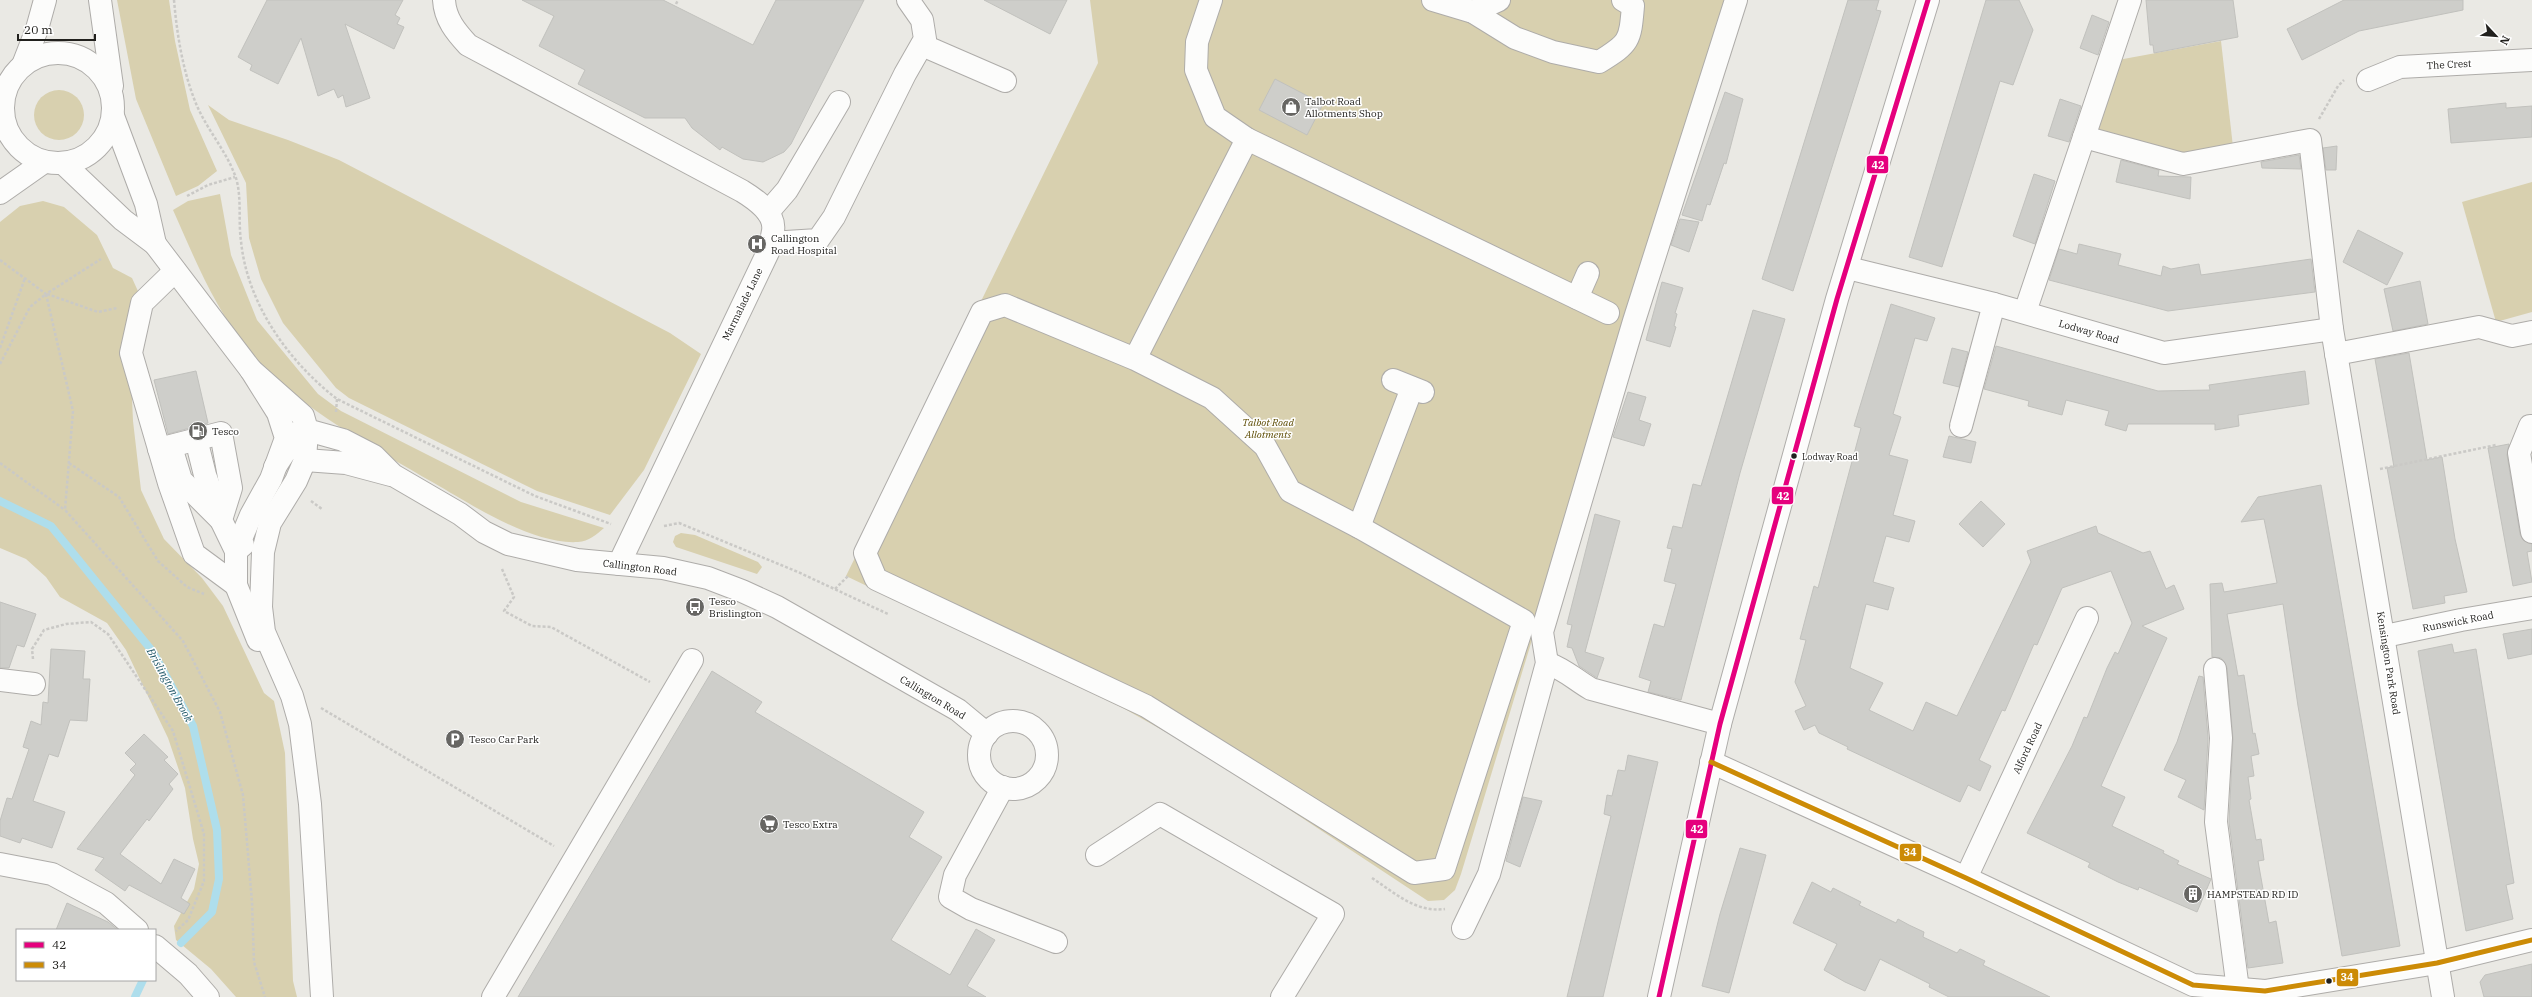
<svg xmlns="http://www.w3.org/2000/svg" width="2532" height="997" font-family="'IBM Plex Serif',serif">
	<rect width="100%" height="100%" fill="#eae9e4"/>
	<g fill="#d8d0af">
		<polygon points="117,0 169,0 175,41 190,110 217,171 198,186 176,196 136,99"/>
		<polygon points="1090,0 1726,0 1461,874 1455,890 1444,900 1428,901 1205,754 1123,708 846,576 1098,63"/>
		<polygon points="2221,41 2233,147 2181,157 2098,134 2096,127 2118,60"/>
		<circle cx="59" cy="115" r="25"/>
		<polygon points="208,105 229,120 288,140 339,160 670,333 701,354 644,470 610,515 537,491 349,398 336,388 283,323 261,279 249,238 246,183"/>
		<polygon points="2532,182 2532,312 2496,322 2462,202"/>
		<path d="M220 194 231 255 257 320 318 394 341 411 521 502 604 528C596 535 589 541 578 542 533 545 472 505 434 483 371 446 296 407 249 350 215 310 194 257 173 210L188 201Z"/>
		<polygon points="43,201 64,207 97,235 113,268 132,278 142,300 130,354 133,421 141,490 164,539 202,578 223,606 264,693 274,701 285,753 293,981 297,997 236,997 211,969 176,940 174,926 194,889 199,864 193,839 185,788 168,738 126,650 107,623 60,597 46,577 26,559 0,548 0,222 20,206"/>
		<polygon points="681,533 695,535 758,562 762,567 757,574 676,547 673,542 675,536"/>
	</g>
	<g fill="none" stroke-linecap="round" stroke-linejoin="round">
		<g stroke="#aedeec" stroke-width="8">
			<polyline points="0,501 51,526 153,652 193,726 217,830 219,879 212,912 181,943"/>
			<polyline points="135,997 143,980"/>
		</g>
	</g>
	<g fill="#cececa" stroke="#c1c1bd">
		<polygon points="267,0 403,0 395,15 400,18 397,24 404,27 394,49 345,24 370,98 346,107 343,95 338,98 334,89 318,96 301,38 278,84 250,70 252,65 238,57"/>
		<polygon points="522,0 663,0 753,45 776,0 864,0 791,144 784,152 763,162 743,159 722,147 720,150 692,128 685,118 645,118 578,84 585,70 539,46 554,16"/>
		<polygon points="984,0 1067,0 1050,34"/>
		<polygon points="1848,0 1879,0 1876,10 1881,11 1793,291 1762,279"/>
		<polygon points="1986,0 2019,0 2033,30 2013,85 2000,81 1942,267 1909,257"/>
		<polygon points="2146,0 2233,0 2238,37 2154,53 2153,45 2150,45"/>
		<polygon points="2344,0 2463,0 2463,10 2359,31 2302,60 2287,29"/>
		<polygon points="2092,15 2109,22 2098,55 2080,48"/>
		<polygon points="1275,79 1323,104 1307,135 1259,110"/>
		<polygon points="1725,92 1743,99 1726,164 1724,163 1710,205 1707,204 1702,221 1682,215"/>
		<polygon points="2060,99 2081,106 2069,142 2048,136"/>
		<polygon points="2506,103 2506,108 2532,106 2532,137 2451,143 2448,109"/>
		<polygon points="2337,146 2336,170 2326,170 2323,148"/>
		<polygon points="2299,155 2301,169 2262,168 2261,162"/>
		<polygon points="2121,160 2159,170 2158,176 2191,177 2190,199 2116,182"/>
		<polygon points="2034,174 2055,181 2035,244 2013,236"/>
		<polygon points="1680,219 1699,222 1689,252 1671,245"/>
		<polygon points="2358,230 2403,253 2387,285 2343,262"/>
		<polygon points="2079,244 2121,254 2118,265 2161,276 2163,266 2171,269 2199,264 2201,275 2311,259 2315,292 2168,311 2049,280 2059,249 2077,254"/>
		<polygon points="2420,281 2428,324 2393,331 2384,289"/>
		<polygon points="1662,282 1683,288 1675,313 1677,314 1674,326 1676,327 1670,347 1646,340"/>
		<polygon points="1891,304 1935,318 1927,341 1915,338 1893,414 1901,417 1889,455 1908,460 1893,515 1915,521 1909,542 1886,536 1873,582 1894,588 1891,598 1888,610 1866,604 1850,668 1883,683 1869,710 1913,731 1926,702 1957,716 2031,562 2027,551 2096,526 2098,533 2143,553 2150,551 2166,589 2174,585 2184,609 2142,626 2167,638 2101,786 2125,797 2112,826 2164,851 2163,853 2179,861 2177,864 2211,879 2197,912 2139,887 2138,890 2118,882 2088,867 2090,863 2027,833 2072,746 2084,717 2087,718 2107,668 2115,652 2118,654 2132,623 2111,571 2062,588 2037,645 2034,644 2005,711 2002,710 1979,760 1991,766 1980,791 1968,785 1960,802 1847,749 1848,747 1819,733 1815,725 1804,730 1795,711 1806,706 1795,682 1806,640 1800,639 1814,586 1818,588 1861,428 1854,426"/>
		<polygon points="1753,310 1785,319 1740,473 1681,700 1648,692 1651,681 1639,677 1654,624 1664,627 1676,584 1664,581 1672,549 1667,548 1673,526 1682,528 1693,484 1701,486"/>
		<polygon points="1996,346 2158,391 2210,390 2209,385 2305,371 2309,404 2238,415 2239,426 2215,430 2215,424 2128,424 2126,431 2105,425 2109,411 2066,400 2062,415 2028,406 2029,401 1984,389"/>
		<polygon points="1952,348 1968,352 1959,387 1943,383"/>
		<polygon points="2409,353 2427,460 2442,457 2455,539 2467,592 2444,596 2445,603 2413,609 2387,468 2394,467 2375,359"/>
		<polygon points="196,371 208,423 168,434 154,380"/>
		<polygon points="1628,392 1646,397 1639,420 1651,424 1644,446 1613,437"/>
		<polygon points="1949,436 1976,442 1971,463 1943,457"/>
		<polygon points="2509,444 2507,455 2520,534 2523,540 2532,544 2532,551 2527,552 2532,582 2513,586 2488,448"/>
		<polygon points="2321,485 2400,946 2342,956 2298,706 2283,604 2227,614 2238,676 2244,675 2253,734 2255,733 2259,754 2251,756 2254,776 2248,777 2251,799 2249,800 2256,840 2261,839 2264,860 2258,861 2269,923 2276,921 2283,963 2248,968 2229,822 2233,739 2227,668 2221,658 2212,657 2210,584 2222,583 2224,592 2277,583 2264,519 2241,522 2258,497"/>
		<polygon points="1981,501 2005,524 1983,547 1959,524"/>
		<polygon points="1595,514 1620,521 1585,652 1604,658 1597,678 1579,666 1572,648 1567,647 1572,625 1567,624"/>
		<polygon points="0,602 36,614 24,647 17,645 9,668 0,668"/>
		<polygon points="2532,629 2532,654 2508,659 2503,634"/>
		<polygon points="2452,644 2454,653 2476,649 2514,883 2506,885 2513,919 2466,931 2418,651"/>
		<polygon points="51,649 85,651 83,679 90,679 87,721 70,720 58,757 49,754 33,801 65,812 52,848 22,838 20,843 0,836 0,821 7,798 12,799 29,749 23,747 31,721 41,725 43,702 48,703"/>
		<polygon points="712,671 762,702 755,712 924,812 909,837 942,857 891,940 950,975 976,929 995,940 967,986 986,997 518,997"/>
		<polygon points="2199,676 2203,677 2208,738 2204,810 2178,797 2186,780 2164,770 2177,742"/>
		<polygon points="144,734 168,757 164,760 178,774 169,784 173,789 149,821 147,819 120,854 161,884 174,859 195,869 181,898 190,904 184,914 129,885 125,891 95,870 104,858 77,849 135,775 130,770 136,764 125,753"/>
		<polygon points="1628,755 1658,762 1603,997 1567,997 1611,816 1604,814 1607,795 1612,796 1618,770 1625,771"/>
		<polygon points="1523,797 1542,801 1520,867 1506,861"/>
		<polygon points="1740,848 1766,855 1729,993 1702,986 1720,914"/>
		<polygon points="1812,882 1831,892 1833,888 1861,902 1859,905 1896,923 1898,919 1909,925 1924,932 1923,937 1957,953 1960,949 1985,961 1983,965 2050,997 1949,997 1929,987 1930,984 1880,959 1865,991 1845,982 1824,970 1837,944 1793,923"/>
		<polygon points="67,903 108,922 118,930 56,930"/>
		<polygon points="2532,964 2532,997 2484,997 2480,982 2485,975"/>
	</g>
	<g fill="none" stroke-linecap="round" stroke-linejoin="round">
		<defs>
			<g id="minor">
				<path d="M444 0C445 19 456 32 468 45L742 191C755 199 776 213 773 231 772 238 770 243 769 250L619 564"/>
				<polyline points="1211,0 1197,42 1196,70 1215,117 1247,139 1608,313"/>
				<path d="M1433 0 1473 12 1515 38 1553 52 1599 62C1630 43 1630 41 1633 6L1623 0"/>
				<polyline points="1473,12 1499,0"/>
				<polyline points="922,45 1005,81"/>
				<polyline points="2368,80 2400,67 2532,60"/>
				<polyline points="113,116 146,204 155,244"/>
				<polyline points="2084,137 2130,0"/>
				<polyline points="64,164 123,220 155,244 251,370 278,413 286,438 271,479 251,515 236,551 236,585 258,640"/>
				<polyline points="768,212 787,190 839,102"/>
				<polyline points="770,243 818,240 834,217 905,74 925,39 922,20 908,0"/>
				<polyline points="1848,268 1994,304 2164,353 2332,329"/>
				<polyline points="175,271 142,303 131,353 169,483 194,554 236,585"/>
				<polyline points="1577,298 1588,273"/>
				<polyline points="2025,312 2084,137 2183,164 2310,140 2332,329 2443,997"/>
				<polyline points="2336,354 2479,327 2512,336 2532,332"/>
				<polyline points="1135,359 1212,398 1265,446 1290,491 1359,527 1524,621 1444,869 1414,873 1146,706 876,579 865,553 982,312 1005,305 1135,359 1247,139"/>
				<polyline points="251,370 303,416 307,430 343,440 374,456 393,475 460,514 484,532 508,544 577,560 663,568 708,578 742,591 777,607 958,710 987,734"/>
				<polyline points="1393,380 1423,392"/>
				<polyline points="1961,426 1994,304"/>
				<polyline points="2532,426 2530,426 2519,453 2532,532"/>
				<polyline points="196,439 205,475 219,514"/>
				<polyline points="159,449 221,433 231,488 221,520 236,551 243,545"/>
				<polyline points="174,457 181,480 221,520"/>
				<polyline points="305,460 346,463 391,475"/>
				<polyline points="275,467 298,432 307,430 305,460 296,481 270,523 263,552 261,607 264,632 292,696 300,724 310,804 322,997"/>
				<polyline points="1359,527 1412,388"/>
				<polyline points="2385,636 2461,620 2532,608"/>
				<path d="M1547 663C1566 670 1574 679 1591 689L1720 724"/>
				<polyline points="2215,669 2221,738 2216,822 2239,997"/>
				<polyline points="0,680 34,684"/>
				<circle cx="1013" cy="755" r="34"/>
				<polyline points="1711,762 1966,878 2193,985 2265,991 2437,963 2532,940"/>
				<polyline points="1003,787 955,875 950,897 971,909 1056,942"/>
				<polyline points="1097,855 1160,814 1333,914 1282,997"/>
				<polyline points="0,864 52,874 106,903 137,930"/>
				<polyline points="1966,878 2087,618"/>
				<polyline points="1463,928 1489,874 1547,663 1542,632 1634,321 1736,0"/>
				<polyline points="155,946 188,974 208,997"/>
				<polyline points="493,997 692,660"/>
				<polyline points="1659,997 1720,724 1837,299 1928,0"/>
			</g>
			<g id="major">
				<polyline points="100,0 112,86"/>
				<circle cx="58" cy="108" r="55"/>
				<polyline points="23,65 37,29 45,0"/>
				<polyline points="0,193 44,162"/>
			</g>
		</defs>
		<use href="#minor" stroke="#aeaca9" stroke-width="24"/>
		<use href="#major" stroke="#aeaca9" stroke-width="24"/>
		<g stroke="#cac9c6" stroke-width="2.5" stroke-dasharray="3 2" stroke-linecap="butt">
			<path d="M174 0C177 35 183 73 197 106 208 131 227 152 236 178 242 198 238 220 241 241 247 304 289 362 337 399L535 496 611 524"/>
			<polyline points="676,4 678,0"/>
			<polyline points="2319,119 2338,86 2344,80"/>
			<polyline points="187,196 208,185 235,177"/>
			<polyline points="0,260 46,294 101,259"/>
			<polyline points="46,294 73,411 65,510 183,641 220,712 243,795 252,902 254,962 265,997"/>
			<polyline points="47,294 98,312 117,308"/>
			<polyline points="0,348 25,278"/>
			<polyline points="0,364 30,307 46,294"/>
			<polyline points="336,412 337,399"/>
			<polyline points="0,463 65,510"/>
			<polyline points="69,463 119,497 158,561 187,587 204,594"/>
			<polyline points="2380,469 2496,445"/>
			<polyline points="311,501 322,509"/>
			<polyline points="664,526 679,523 798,572 888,614"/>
			<polyline points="502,569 514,597 504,611 532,626 551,627 650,682"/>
			<polyline points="835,589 849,575"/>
			<polyline points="33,659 32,649 44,630 66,624 91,622 108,634 173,731 204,834 204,881 188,920 176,931"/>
			<polyline points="321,708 554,846"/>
			<path d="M1372 878C1395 893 1416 913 1445 909"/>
		</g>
		<use href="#minor" stroke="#fcfcfb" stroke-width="22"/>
		<use href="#major" stroke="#fcfcfb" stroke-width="22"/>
		<defs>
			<polyline id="bus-1" points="1659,997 1720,724 1837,299 1928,0"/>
			<polyline id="bus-2" points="1711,762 1966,878 2193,985 2265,991 2437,963 2532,940"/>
		</defs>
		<use href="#bus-1" stroke="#fff" stroke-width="8"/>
		<use href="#bus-2" stroke="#fff" stroke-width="8"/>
		<use href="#bus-1" stroke="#e5007d" stroke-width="5"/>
		<use href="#bus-2" stroke="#cc8b06" stroke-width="5"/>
	</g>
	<defs>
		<symbol id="shop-disc" viewBox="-11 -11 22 22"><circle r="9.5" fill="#676663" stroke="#fff"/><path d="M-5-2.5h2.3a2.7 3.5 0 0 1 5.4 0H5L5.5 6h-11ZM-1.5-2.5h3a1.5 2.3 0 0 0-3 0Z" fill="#fff"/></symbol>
		<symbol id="hospital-disc" viewBox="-11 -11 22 22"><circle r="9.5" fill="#676663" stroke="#fff"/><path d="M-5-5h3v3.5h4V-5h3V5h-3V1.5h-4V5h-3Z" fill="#fff"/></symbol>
		<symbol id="fuel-disc" viewBox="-11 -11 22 22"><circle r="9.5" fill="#676663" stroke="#fff"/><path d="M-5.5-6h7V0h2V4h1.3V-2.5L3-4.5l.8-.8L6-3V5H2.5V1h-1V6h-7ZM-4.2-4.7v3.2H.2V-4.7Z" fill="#fff"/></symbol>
		<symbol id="bus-disc" viewBox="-11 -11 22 22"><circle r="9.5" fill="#676663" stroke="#fff"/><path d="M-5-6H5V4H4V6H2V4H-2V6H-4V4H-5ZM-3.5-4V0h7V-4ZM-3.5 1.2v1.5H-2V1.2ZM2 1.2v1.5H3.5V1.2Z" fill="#fff"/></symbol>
		<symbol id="parking-disc" viewBox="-11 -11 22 22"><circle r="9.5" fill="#676663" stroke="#fff"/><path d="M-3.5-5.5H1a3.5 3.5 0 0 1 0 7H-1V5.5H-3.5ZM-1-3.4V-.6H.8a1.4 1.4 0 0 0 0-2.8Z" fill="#fff"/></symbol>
		<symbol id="supermarket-disc" viewBox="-11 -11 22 22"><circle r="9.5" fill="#676663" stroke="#fff"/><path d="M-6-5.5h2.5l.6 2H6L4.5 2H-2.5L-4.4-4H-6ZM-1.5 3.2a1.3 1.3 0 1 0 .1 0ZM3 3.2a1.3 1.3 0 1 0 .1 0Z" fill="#fff"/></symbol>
		<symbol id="building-disc" viewBox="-11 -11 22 22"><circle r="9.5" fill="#676663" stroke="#fff"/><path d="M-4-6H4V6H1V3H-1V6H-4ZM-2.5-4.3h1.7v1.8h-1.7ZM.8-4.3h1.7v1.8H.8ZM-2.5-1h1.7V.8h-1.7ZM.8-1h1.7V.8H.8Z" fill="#fff"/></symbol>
	</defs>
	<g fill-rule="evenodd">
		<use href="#shop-disc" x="1280" y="96" width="22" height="22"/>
		<use href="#hospital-disc" x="746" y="233" width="22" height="22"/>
		<use href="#fuel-disc" x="187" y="420" width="22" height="22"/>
		<use href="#bus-disc" x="684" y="596" width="22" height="22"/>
		<use href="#parking-disc" x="444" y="728" width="22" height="22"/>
		<use href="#supermarket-disc" x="758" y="813" width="22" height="22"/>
		<use href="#building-disc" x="2182" y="883" width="22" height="22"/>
	</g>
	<g fill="#21201d" stroke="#fff" stroke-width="1.5">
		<circle cx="1794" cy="456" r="3.5"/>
		<circle cx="2329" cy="981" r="3.5"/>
	</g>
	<g text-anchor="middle" stroke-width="3" stroke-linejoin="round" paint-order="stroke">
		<g font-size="9" fill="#21201d" stroke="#fff" text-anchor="start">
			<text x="1802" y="460">Lodway Road</text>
		</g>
		<g font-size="10" fill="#21201d" stroke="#fff">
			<text transform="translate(2449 64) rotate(-3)" y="4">The Crest</text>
			<text transform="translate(742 304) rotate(-64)" y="4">Marmalade Lane</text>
			<text transform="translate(2089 331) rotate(16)" y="4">Lodway Road</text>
			<text transform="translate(640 567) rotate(7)" y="4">Callington Road</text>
			<text transform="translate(2458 621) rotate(-11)" y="4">Runswick Road</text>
			<text transform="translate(2389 663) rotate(81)" y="4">Kensington Park Road</text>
			<text transform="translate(933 697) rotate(31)" y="4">Callington Road</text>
			<text transform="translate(2027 748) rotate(-65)" y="4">Alford Road</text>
		</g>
		<g font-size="10" fill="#21201d" stroke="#fff" text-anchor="start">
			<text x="1305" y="105">Talbot Road<tspan x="1305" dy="12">Allotments Shop</tspan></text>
			<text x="771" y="242">Callington<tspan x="771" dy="12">Road Hospital</tspan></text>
			<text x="212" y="435">Tesco</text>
			<text x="709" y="605">Tesco<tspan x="709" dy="12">Brislington</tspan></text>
			<text x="469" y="743">Tesco Car Park</text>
			<text x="783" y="828">Tesco Extra</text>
			<text x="2207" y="898">HAMPSTEAD RD ID</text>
		</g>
		<g font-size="10" font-style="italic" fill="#5b4a01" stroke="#fff">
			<text x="1268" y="426">Talbot Road<tspan x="1268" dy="12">Allotments</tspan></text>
		</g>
		<g font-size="11" font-style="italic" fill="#215969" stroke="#fff">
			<text transform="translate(170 685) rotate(61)" y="4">Brislington Brook</text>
		</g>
	</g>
	<g stroke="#fff" stroke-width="1.5">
		<rect x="1866" y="155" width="23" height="19" rx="4" fill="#e5007d"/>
		<rect x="1771" y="486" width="23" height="19" rx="4" fill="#e5007d"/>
		<rect x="1685" y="819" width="23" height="20" rx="4" fill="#e5007d"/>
		<rect x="1899" y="843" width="23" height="19" rx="4" fill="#cc8b06"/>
		<rect x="2336" y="968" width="23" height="19" rx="4" fill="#cc8b06"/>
	</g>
	<g font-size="11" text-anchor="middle" font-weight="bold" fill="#fff">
		<text x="1878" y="169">42</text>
		<text x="1783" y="500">42</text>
		<text x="1697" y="833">42</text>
		<text x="1910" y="856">34</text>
		<text x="2347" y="981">34</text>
	</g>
	<rect x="16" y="929" width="140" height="52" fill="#ffffff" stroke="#a6a6a5"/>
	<rect x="24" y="942" width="20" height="6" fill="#e5007d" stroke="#a6a6a5"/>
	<text x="52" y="949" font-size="12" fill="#21201d">42</text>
	<rect x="24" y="962" width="20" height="6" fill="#cc8b06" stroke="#a6a6a5"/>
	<text x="52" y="969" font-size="12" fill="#21201d">34</text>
	<g transform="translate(2496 36) rotate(116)" stroke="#ffffff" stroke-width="3" paint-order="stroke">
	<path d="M0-3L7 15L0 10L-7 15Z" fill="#21201d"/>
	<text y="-6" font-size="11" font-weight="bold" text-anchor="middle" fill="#21201d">N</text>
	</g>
	<path d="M18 34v6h77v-6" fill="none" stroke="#21201d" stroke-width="2"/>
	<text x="24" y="34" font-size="12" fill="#21201d" stroke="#ffffff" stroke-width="3" paint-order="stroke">20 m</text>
</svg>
